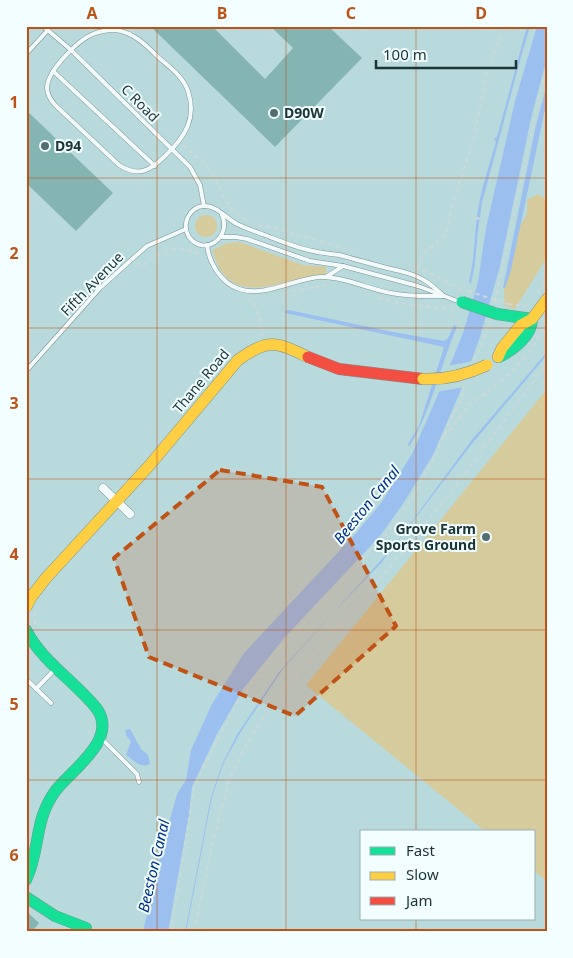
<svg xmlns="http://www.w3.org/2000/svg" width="573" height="958" font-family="'Noto Sans',sans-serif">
	<rect width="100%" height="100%" fill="#b9dadd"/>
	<g fill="#d5cb9c">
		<polygon points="538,194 547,200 547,257 515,309 505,306 504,288 505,288 519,228 527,214 527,200"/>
		<circle cx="206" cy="226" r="11"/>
		<path d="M239 242 303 265 326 267V274C293 275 245 305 222 272 217 266 215 257 212 250L227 243Z"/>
		<polygon points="547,389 547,881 534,871 534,832 486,832 306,685"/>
	</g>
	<g fill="#9bc0f0">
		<path d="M527 26H530L521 57 482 203 478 230 475 264 471 284 469 281C475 258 474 233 478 209 482 186 490 163 496 141L494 140 495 138 497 137Z"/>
		<polygon points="537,26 547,26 547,58 532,114 500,266 480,337 460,392 433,455 403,504 380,536 285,637 243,689 217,734 192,787 189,815 168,932 143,932 159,859 177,794 186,780 191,750 212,704 244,653 357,532 381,503 412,454 439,392 463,333 478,282 486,228 515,101"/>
		<polygon points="547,84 547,100 511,270 505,288 503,288 536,125"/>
		<path d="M289 310 393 332 444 341 448 338 454 325 457 327C440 366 432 410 409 447L408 444 419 426 444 347 285 313V311Z"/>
		<polygon points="547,352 547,355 471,445 382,562 332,614 283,669 242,730 224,762 212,797 186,932 185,932 211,797 223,762 238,733 279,672 393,547 471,441"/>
		<path d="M130 729 141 749 148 755 150 764C141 769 133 760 126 755L131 742 126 735 125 730Z"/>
	</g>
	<polygon fill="#b9dadd" points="474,361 464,387 436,392 447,366"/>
	<g fill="#85b5b2">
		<polygon points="150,26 212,26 265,79 293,48 270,26 328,26 362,58 275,147"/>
		<polygon points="26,110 113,193 76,231 26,183"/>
		<polygon points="26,911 39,923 32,932 26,932"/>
	</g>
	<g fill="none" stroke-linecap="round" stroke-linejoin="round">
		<defs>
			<g id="lane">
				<polyline points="43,26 71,50 190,167 200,185 204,206"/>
				<path d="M116 30C134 33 145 44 157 56 168 66 183 76 188 91 197 118 185 137 166 155 151 170 139 178 119 165L55 105C51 100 47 95 47 88 47 71 78 40 93 34 100 31 108 30 116 30Z"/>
				<polyline points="26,54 48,30"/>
				<polyline points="53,71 155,166"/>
				<path d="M222 215C232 238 204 257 189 237 181 224 189 207 204 206 216 205 227 219 237 224 245 228 253 231 262 234 278 240 296 248 313 251 321 253 330 254 339 255 355 259 371 264 387 268 401 271 415 274 427 282 433 286 439 292 444 296"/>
				<polyline points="221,237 236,237 247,239 310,261 343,266 418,286 460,302"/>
				<path d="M207 245C209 263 221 283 239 289 264 298 295 278 321 277 345 277 368 289 391 293 409 297 427 296 444 296"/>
				<polyline points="326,277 343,266"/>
				<polyline points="26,371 100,288 130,261 147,246 186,229"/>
				<polyline points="26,679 51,703"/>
				<polyline points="36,689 55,669"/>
				<polyline points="102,739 137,774 139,782"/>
			</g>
			<polyline id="street" points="103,488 130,514"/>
			<g id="fast">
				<polyline points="497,314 532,319"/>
				<path d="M499 357C513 350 532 336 532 319"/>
				<path d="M26 630C43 663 75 681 97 709 118 739 73 769 56 790 33 821 41 849 26 880"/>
				<polyline points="26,897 55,916 86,928"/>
			</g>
			<g id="slow">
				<polyline points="498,357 502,348 521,325 532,319 547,299"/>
				<path d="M26 607 32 596 46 578 148 467 238 360C269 338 276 342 308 357"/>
			</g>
			<polyline id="jam" points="308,357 339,369 423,379"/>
		</defs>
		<use href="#lane" stroke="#799496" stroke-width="5"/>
		<use href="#street" stroke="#799496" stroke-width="9"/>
		<use href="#fast" stroke="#799496" stroke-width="12"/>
		<use href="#slow" stroke="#799496" stroke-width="12"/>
		<use href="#jam" stroke="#799496" stroke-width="12"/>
		<g stroke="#cdd8d9" stroke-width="2" stroke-dasharray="4 4" stroke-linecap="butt">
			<path d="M183 145C193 154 204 162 211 172 228 196 220 207 251 222"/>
			<polyline points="476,218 481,219"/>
			<polyline points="258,225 275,228 359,253"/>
			<path d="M137 263 143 266C149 261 156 255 163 252 174 247 193 248 202 256"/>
			<path d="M415 268C434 273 449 285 468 291"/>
			<polyline points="417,268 424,253 439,241 446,232 455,196 473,142 486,76 493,55 506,26"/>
			<polyline points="284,293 326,285"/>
			<polyline points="538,293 547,279"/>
			<path d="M247 298C260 306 260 322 263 336"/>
			<polyline points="379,298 398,303 455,310"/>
			<polyline points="495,302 540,93 547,69"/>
			<polyline points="508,304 525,306 530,303"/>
			<polyline points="474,360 482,344 489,321"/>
			<polyline points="444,437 469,406 511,373 526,356 547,325"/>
			<polyline points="35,624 35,612"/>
			<polyline points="171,932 194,787 214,747 237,703 269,660 387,533 415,493 437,453 447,427 462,397 464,386"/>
			<polyline points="194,932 213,841 230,778 244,749 269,708 314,654 356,608 448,496 547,363"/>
		</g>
		<use href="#lane" stroke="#f4f9fa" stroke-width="4"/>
		<use href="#street" stroke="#f4f9fa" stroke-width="8"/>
		<use href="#fast" stroke="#16e098" stroke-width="11"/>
		<use href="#slow" stroke="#ffcf43" stroke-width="11"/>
		<use href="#jam" stroke="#f24e42" stroke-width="11"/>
		<defs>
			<polyline id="fast-bridge" points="462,302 497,314"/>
			<path id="slow-bridge" d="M423 379C446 380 466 375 487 365"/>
		</defs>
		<use href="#fast-bridge" stroke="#799496" stroke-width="12" stroke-linecap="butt"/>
		<use href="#slow-bridge" stroke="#799496" stroke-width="12" stroke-linecap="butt"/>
		<polyline stroke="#cdd8d9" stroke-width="2" stroke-dasharray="4 4" stroke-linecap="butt" points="468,291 508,304"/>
		<use href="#fast-bridge" stroke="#16e098" stroke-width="11"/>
		<use href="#slow-bridge" stroke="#ffcf43" stroke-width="11"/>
	</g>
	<path fill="#bf5214" fill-opacity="0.2" stroke="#bf5214" stroke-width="4" stroke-dasharray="10 6" stroke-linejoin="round" d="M220 470 322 487 396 626 295 716 149 657 114 558Z"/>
	<path fill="none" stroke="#bf5214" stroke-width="1" stroke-opacity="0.55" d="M157 26V932M286 26V932M416 26V832M26 178H547M26 328H547M26 479H547M26 630H547M26 780H547M416 919V932"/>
	<g fill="#526e70" stroke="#f2feff" stroke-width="2">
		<circle cx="274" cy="113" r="5"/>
		<circle cx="45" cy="146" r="5"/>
		<circle cx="486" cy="537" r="5"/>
	</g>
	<g text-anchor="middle" stroke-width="4" stroke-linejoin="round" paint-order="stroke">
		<g font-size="14" fill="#1b3436" stroke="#f2feff">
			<text transform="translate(140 103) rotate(45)" y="5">C Road</text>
			<text transform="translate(92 284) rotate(-46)" y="5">Fifth Avenue</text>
			<text transform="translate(201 381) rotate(-50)" y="5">Thane Road</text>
		</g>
		<g font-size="14" font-weight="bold" fill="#1b3436" stroke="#f2feff" text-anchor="start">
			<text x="284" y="118">D90W</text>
			<text x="55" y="151">D94</text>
			<text x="476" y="534" text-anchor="end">Grove Farm<tspan x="476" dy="16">Sports Ground</tspan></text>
		</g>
		<g font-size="15" font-style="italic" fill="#002f8d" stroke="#f2feff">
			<text transform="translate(367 505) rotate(-51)" y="5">Beeston Canal</text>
			<text transform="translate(154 866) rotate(-77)" y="5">Beeston Canal</text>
		</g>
	</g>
	<rect width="573" height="958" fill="none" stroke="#f2feff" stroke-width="55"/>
	<rect x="360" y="830" width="175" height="90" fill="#f2feff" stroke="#9cadaf"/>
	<rect x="370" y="847" width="25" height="8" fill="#16e098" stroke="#9cadaf"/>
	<text x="406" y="856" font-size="15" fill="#1b3436">Fast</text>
	<rect x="370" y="872" width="25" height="8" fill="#ffcf43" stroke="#9cadaf"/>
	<text x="406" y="880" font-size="15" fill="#1b3436">Slow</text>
	<rect x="370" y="897" width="25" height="8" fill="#f24e42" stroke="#9cadaf"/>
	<text x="406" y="906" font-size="15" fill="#1b3436">Jam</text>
	<path d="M376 60v8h140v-8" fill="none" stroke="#1b3436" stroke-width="2.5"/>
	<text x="383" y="60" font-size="15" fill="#1b3436" stroke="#f2feff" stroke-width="4" paint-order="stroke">100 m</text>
	<rect x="28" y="28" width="518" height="902" fill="none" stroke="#bf5214" stroke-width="2"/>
	<g font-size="16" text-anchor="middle" font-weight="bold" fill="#bf5214">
		<text x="92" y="19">A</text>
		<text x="222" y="19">B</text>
		<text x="351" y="19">C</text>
		<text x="481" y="19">D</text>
		<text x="14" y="108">1</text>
		<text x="14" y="259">2</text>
		<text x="14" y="409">3</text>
		<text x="14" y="560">4</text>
		<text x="14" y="710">5</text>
		<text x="14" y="861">6</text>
	</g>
</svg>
